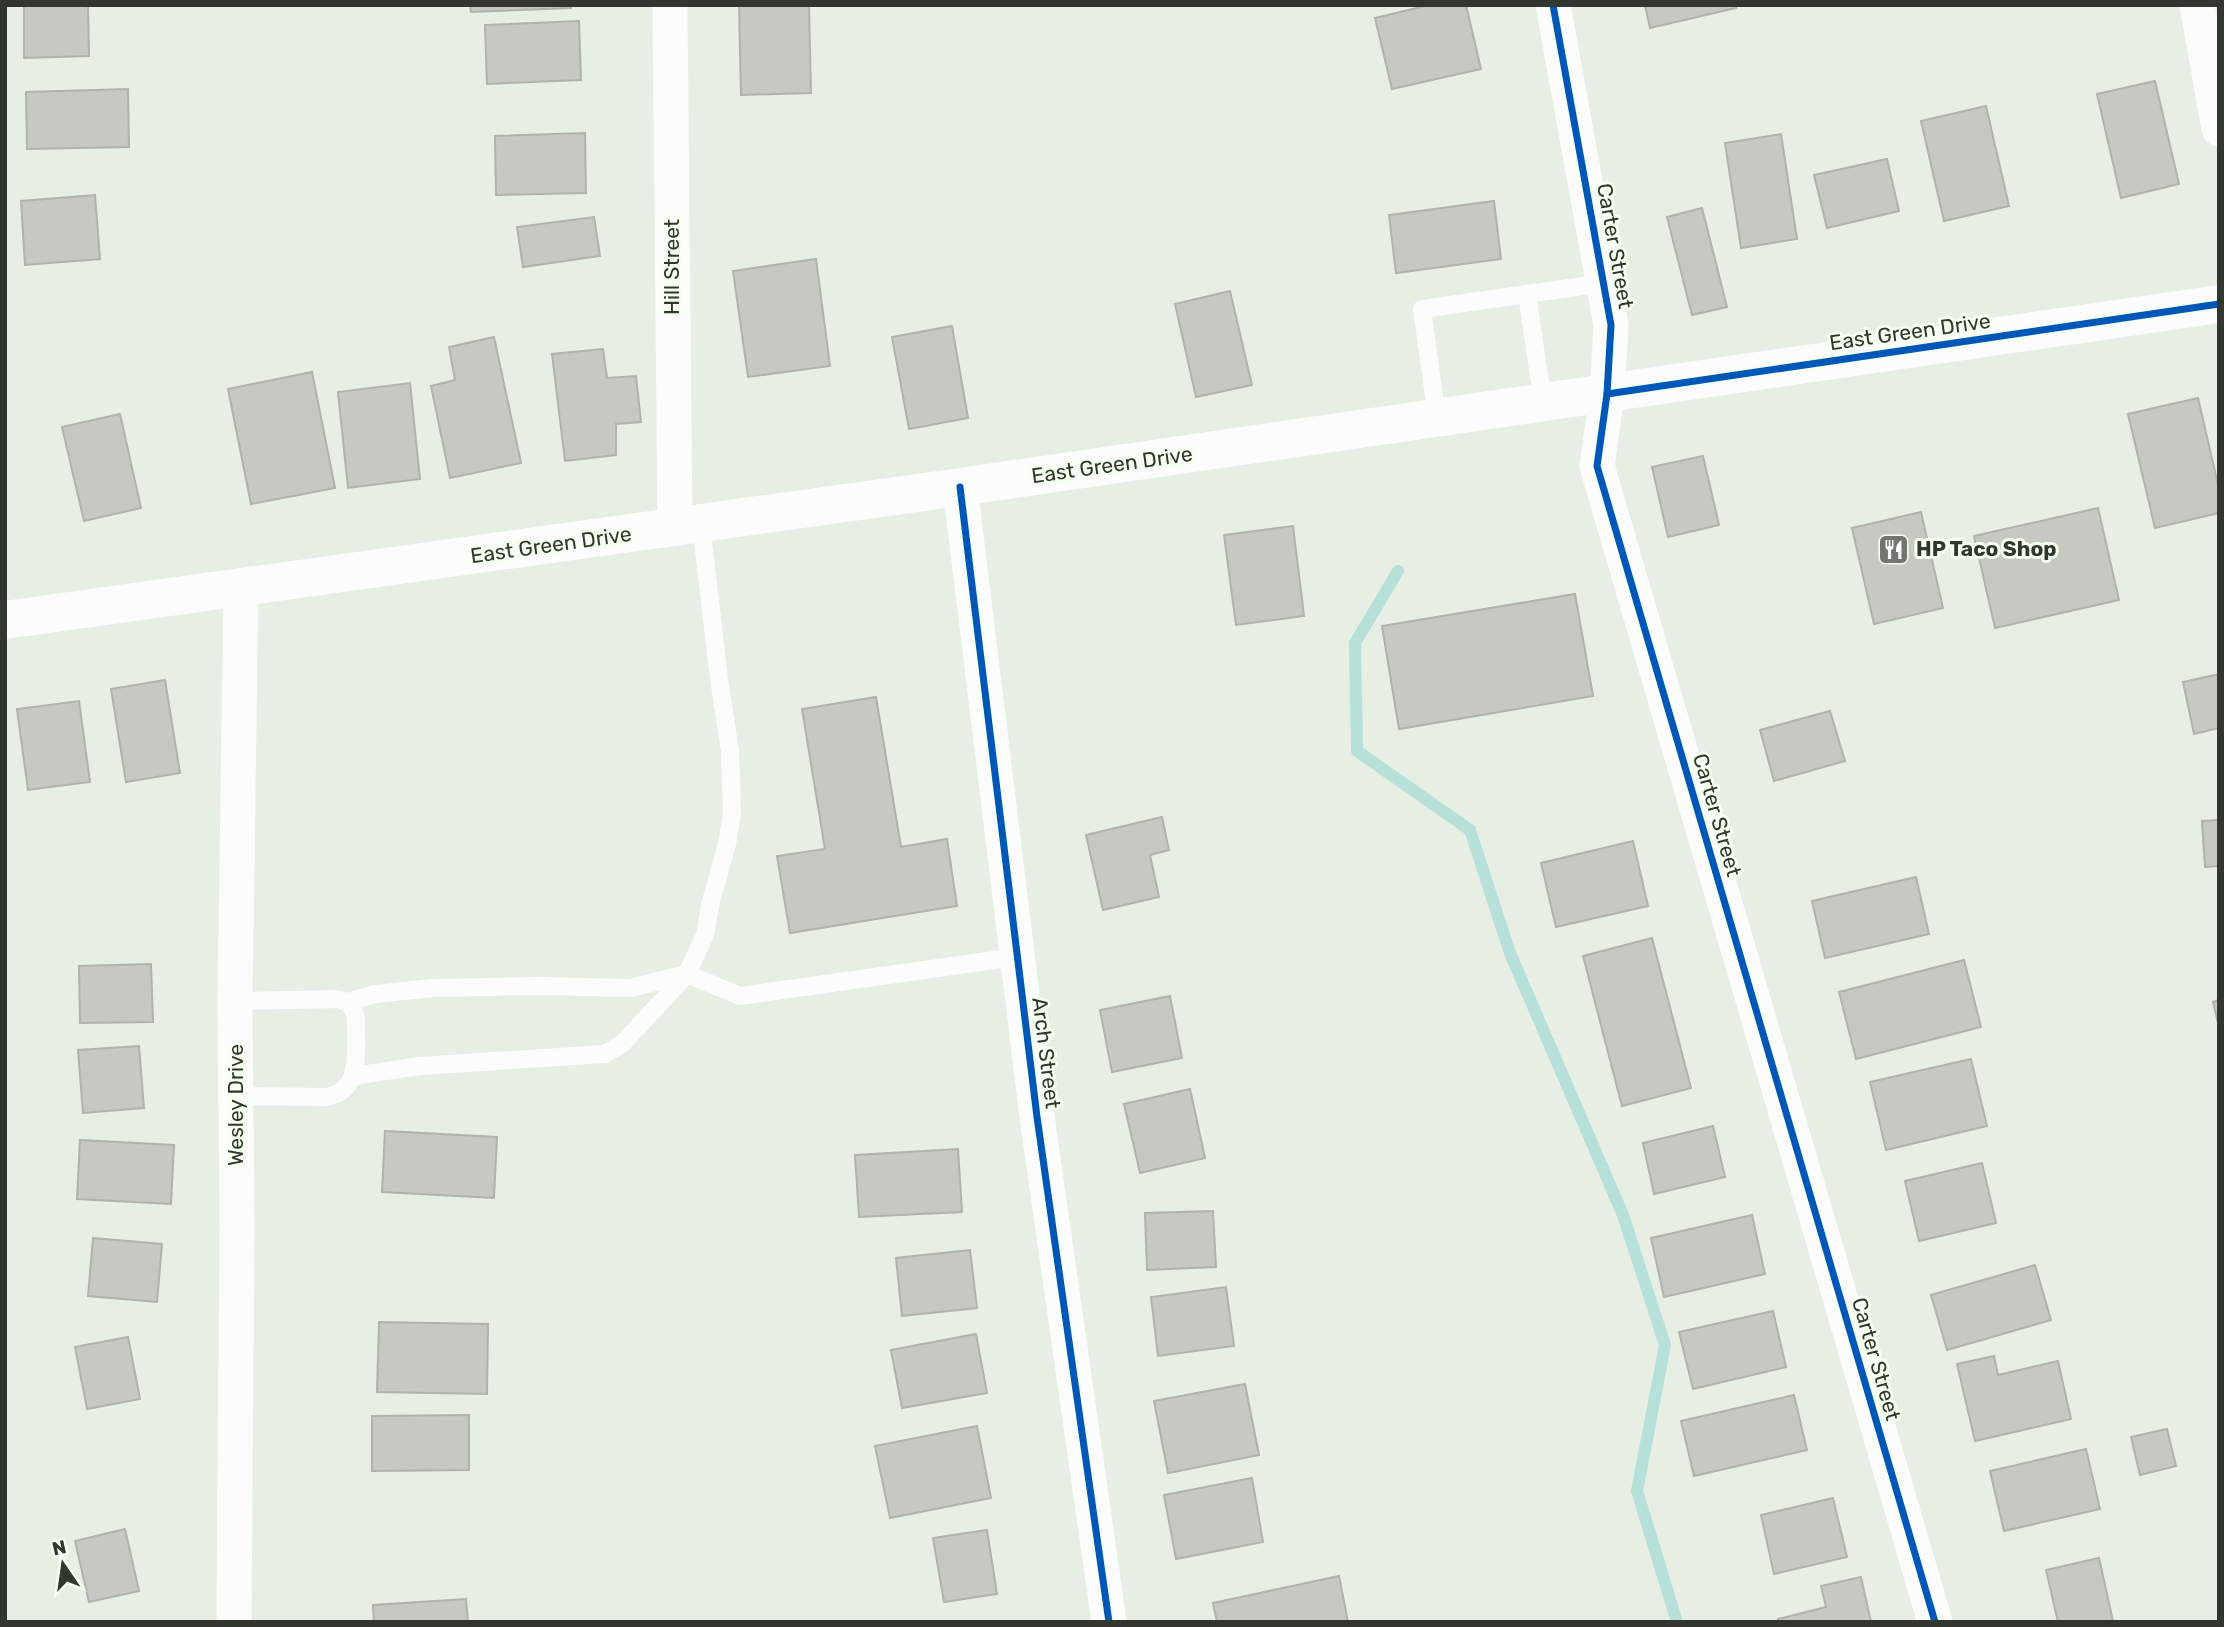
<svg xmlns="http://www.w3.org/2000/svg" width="2224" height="1627" font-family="Rubik,sans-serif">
	<rect width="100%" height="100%" fill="#e7eee4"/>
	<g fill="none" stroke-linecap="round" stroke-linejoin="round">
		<polyline stroke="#b6e0d8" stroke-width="12" points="1398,571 1355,643 1357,751 1470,830 1510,953 1623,1215 1665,1345 1637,1491 1677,1622"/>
	</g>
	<g fill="#c5c9c1" stroke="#afb3aa" stroke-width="2">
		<polygon points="24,5 88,5 89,56 24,58"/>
		<polygon points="470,5 571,5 571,8 471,12"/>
		<polygon points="739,5 809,5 811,93 741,95"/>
		<polygon points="1429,5 1466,5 1481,69 1392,89 1375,18"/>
		<polygon points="1645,5 1736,5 1736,8 1650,28"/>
		<polygon points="579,21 581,80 487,84 485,25"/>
		<polygon points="2155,81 2179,184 2121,198 2097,94"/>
		<polygon points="128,89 129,147 27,149 26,92"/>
		<polygon points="1986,106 2009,206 1944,221 1921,121"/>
		<polygon points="585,133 586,193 496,195 495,136"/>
		<polygon points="1781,134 1797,239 1741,248 1725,143"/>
		<polygon points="1887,159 1899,211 1827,228 1814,175"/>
		<polygon points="95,195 100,259 25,265 21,201"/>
		<polygon points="1494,201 1501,259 1396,273 1389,215"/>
		<polygon points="1702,208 1727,307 1692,315 1667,217"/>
		<polygon points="594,217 600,256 523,267 517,227"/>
		<polygon points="816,259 830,366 748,377 733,271"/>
		<polygon points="1230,291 1252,385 1196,397 1175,304"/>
		<polygon points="952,326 968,418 909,429 892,337"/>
		<polygon points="494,337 521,463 450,478 431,386 455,380 449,347"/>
		<polygon points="603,349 607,378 636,376 641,422 616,424 616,455 565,461 552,354"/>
		<polygon points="312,372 335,488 251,504 228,389"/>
		<polygon points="410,383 420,479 348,488 338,392"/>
		<polygon points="2198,398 2219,489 2219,513 2155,528 2128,414"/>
		<polygon points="120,414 141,508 84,521 62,427"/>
		<polygon points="1703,456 1719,525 1668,537 1652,467"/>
		<polygon points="2098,508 2119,600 1995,628 1974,536"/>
		<polygon points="1921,512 1943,608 1874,624 1852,528"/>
		<polygon points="1293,526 1304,616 1236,625 1224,535"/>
		<polygon points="1575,594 1593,696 1399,729 1382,626"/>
		<polygon points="2219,674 2219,728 2194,734 2183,682"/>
		<polygon points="165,680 180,773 126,782 111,689"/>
		<polygon points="876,697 901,847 947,839 957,906 790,933 777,856 825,849 802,709"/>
		<polygon points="79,701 90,782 28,790 17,709"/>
		<polygon points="1830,711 1845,761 1774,781 1760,730"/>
		<polygon points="1162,817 1169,850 1150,855 1159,897 1103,910 1086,835"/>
		<polygon points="2219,820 2219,866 2205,867 2202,821"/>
		<polygon points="1633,841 1648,906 1556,927 1541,863"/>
		<polygon points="1916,877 1929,934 1825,958 1812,901"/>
		<polygon points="1652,938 1691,1088 1622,1106 1583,956"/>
		<polygon points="1964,960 1981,1027 1856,1059 1839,992"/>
		<polygon points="151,964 153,1022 80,1023 79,966"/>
		<polygon points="1170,996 1182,1058 1112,1072 1100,1010"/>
		<polygon points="2219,1000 2219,1027 2213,1002"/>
		<polygon points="139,1046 144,1108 83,1113 78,1050"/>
		<polygon points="1971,1059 1987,1126 1886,1150 1870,1082"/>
		<polygon points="1190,1089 1205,1158 1140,1173 1124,1104"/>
		<polygon points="1713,1126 1725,1177 1654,1194 1643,1143"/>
		<polygon points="385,1131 497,1137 494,1198 382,1192"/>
		<polygon points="80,1140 174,1145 171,1204 77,1199"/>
		<polygon points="958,1149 962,1212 859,1217 855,1155"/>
		<polygon points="1982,1163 1996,1223 1919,1241 1905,1181"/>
		<polygon points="1213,1211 1216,1267 1147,1270 1145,1213"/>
		<polygon points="1752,1215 1765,1274 1664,1297 1651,1238"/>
		<polygon points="93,1238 162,1244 157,1302 88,1296"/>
		<polygon points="970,1250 977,1308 902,1316 896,1258"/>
		<polygon points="2035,1265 2051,1320 1947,1350 1931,1295"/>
		<polygon points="1226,1287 1234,1346 1158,1356 1151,1297"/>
		<polygon points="1773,1311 1786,1367 1693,1389 1679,1332"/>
		<polygon points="379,1322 488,1324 487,1394 377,1392"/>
		<polygon points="976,1334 987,1393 902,1408 891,1350"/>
		<polygon points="128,1337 140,1399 87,1409 75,1347"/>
		<polygon points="1994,1356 1998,1375 2058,1361 2071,1419 1975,1441 1957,1364"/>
		<polygon points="1245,1384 1259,1455 1168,1473 1154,1401"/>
		<polygon points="1794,1395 1807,1450 1694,1476 1681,1421"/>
		<polygon points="469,1415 469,1470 372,1471 372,1416"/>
		<polygon points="977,1426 991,1498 890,1518 875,1446"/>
		<polygon points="2167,1429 2176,1466 2140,1475 2131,1437"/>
		<polygon points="2086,1449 2100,1509 2004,1531 1990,1471"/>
		<polygon points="1252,1478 1263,1542 1176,1559 1164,1495"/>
		<polygon points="1833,1498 1847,1557 1774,1574 1761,1515"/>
		<polygon points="125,1529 139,1591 89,1602 75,1541"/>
		<polygon points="987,1530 997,1594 944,1602 933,1538"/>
		<polygon points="2099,1558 2113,1621 2058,1622 2046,1570"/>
		<polygon points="1339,1576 1348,1622 1217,1622 1213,1603"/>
		<polygon points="1861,1577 1871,1622 1779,1622 1778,1619 1826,1607 1821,1586"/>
		<polygon points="466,1599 468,1622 374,1622 373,1605"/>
	</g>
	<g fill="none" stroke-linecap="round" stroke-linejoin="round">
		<g stroke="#fbfcfb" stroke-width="18">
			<polyline points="1527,294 1543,403"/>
			<polyline points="1437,418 1422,309 1604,283"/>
			<path d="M235 1001 337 999C349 1002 353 1006 356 1018 355 1048 364 1091 326 1097L236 1096"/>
			<polyline points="348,1002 375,994 433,988 541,986 631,988 687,974 740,996 1016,957"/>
			<polyline points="354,1076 419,1066 605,1054 623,1043 687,974 705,935 710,905 727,844 732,813 730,751 719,679 701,524"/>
		</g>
		<g stroke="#fbfcfb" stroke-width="35">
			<polyline points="670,5 675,528"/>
			<polyline points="1553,5 1611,325 1607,394 1597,466 1935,1622"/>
			<polyline points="2197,5 2219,129"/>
			<polyline points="960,487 1037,1117 1109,1622"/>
			<polyline points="234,1622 237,1227 235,1001 241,587"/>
		</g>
		<polyline stroke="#fbfcfb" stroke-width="38" points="5,620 960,487 2219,304"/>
		<defs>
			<g id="cycleway">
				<polyline points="1553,5 1611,325 1607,394 1597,466 1935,1622"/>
				<polyline points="1607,394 2219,304"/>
				<polyline points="960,487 1037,1117 1109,1622"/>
			</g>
		</defs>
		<use href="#cycleway" stroke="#f4ffef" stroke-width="11"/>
		<use href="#cycleway" stroke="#0057b8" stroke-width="7"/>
	</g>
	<defs>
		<symbol id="restaurant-square" viewBox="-11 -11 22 22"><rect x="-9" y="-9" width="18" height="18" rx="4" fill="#71766e" stroke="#f4ffef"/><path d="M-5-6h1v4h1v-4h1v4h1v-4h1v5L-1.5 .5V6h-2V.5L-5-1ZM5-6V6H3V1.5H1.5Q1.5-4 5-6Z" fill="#fff"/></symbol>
	</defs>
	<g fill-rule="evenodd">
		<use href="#restaurant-square" x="1876" y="532" width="35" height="35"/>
	</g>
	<g text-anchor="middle" stroke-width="6" stroke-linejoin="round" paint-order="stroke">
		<g font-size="21" fill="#31362f" stroke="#f4ffef">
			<text transform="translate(1615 246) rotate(80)" y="7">Carter Street</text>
			<text transform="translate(672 267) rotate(-90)" y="7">Hill Street</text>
			<text transform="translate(1910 332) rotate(-8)" y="7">East Green Drive</text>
			<text transform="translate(1112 465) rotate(-8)" y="7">East Green Drive</text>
			<text transform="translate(551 545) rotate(-8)" y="7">East Green Drive</text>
			<text transform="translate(1717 815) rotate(74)" y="7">Carter Street</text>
			<text transform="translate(1046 1053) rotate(83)" y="7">Arch Street</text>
			<text transform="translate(236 1105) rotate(-90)" y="7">Wesley Drive</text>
			<text transform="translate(1876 1359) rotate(74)" y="7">Carter Street</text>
		</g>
		<g font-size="21" font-weight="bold" fill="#31362f" stroke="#f4ffef" text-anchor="start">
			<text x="1916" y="556">HP Taco Shop</text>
		</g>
	</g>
	<rect width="2224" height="1627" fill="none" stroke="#31362f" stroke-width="14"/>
	<g transform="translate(63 1564) rotate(347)" stroke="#f4ffef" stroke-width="5" paint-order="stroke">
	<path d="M0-5L12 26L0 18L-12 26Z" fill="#31362f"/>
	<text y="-10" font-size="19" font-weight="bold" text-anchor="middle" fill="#31362f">N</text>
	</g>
</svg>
